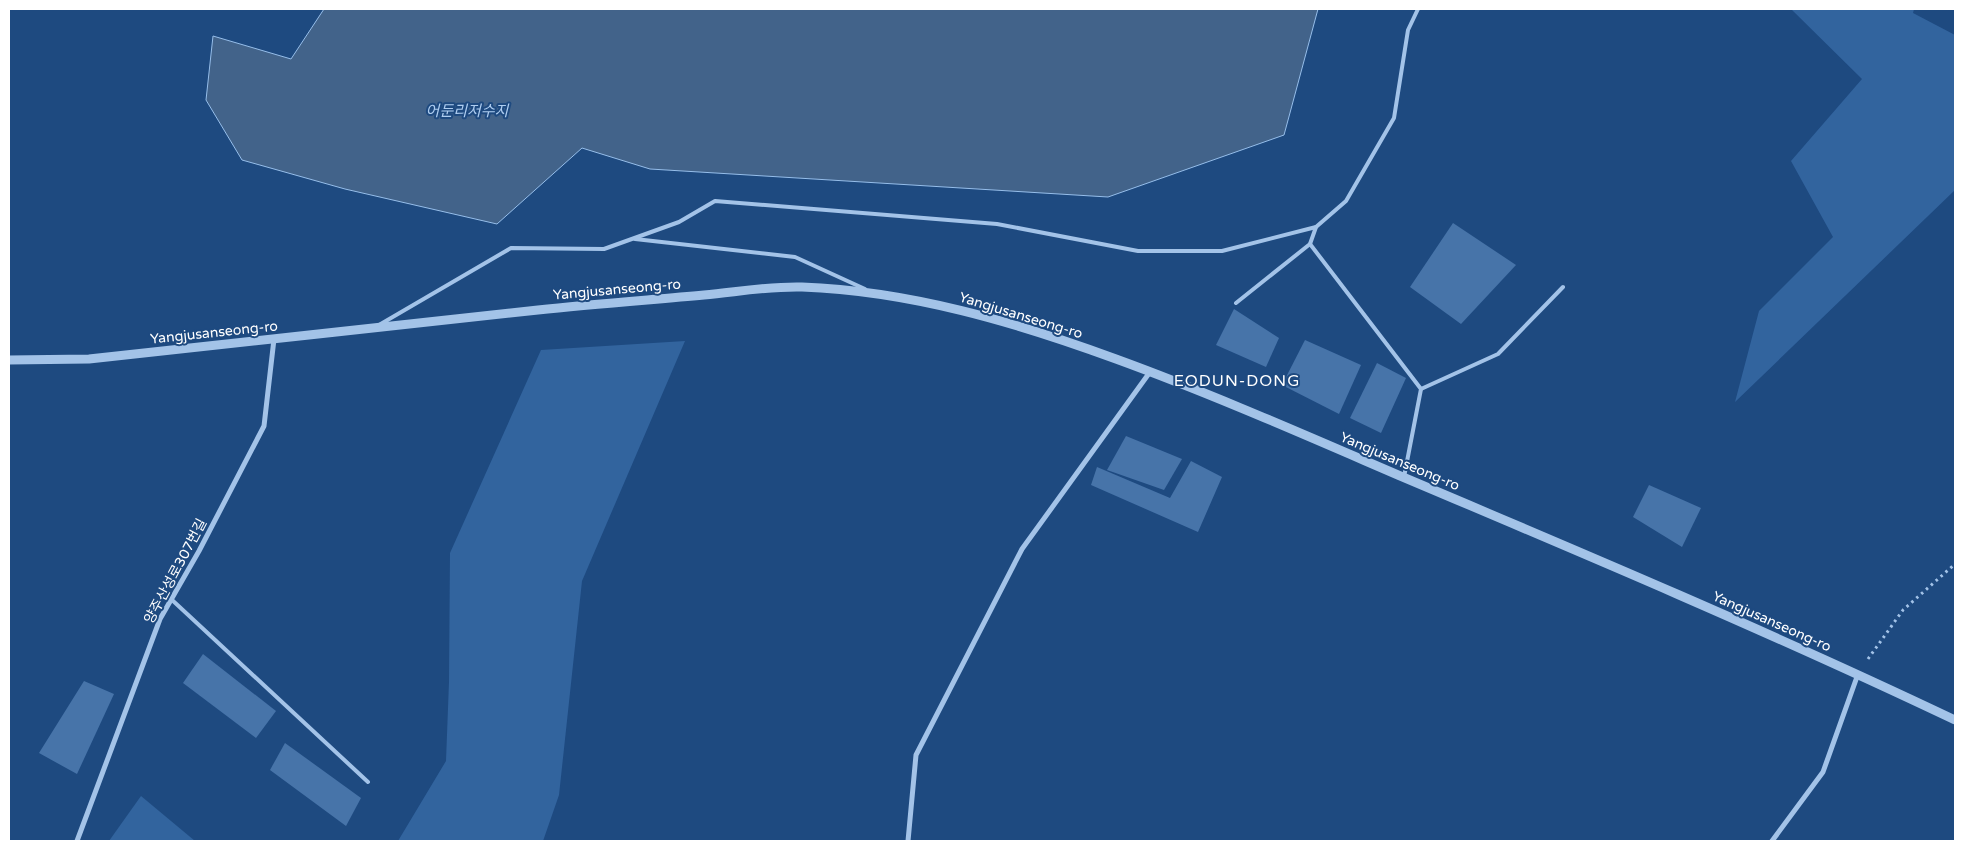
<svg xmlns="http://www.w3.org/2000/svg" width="1964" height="850" font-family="'Varela Round','Noto Sans KR',sans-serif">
	<rect width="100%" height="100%" fill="#1e4a80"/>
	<g fill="#32649e">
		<polygon points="1791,9 1914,9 1913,13 1955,35 1955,190 1735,402 1759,311 1833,237 1791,161 1862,79"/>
		<polygon points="685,341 582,581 559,795 543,841 398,841 446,761 449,682 450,553 541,350"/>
		<polygon points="141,796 195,841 109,841"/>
	</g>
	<polygon fill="#42638a" stroke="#96beea" points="324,9 1318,9 1284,135 1108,197 650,169 582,148 497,224 345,189 242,160 206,100 213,36 291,59"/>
	<g fill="#4774a9">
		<polygon points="1453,223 1516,265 1461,324 1410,287"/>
		<polygon points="1234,309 1279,338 1266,367 1216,345"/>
		<polygon points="1305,340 1361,365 1339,414 1282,385"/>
		<polygon points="1377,363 1406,378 1381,433 1350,418"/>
		<polygon points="1126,436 1182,459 1164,490 1107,470"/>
		<polygon points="1191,461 1222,477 1198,532 1091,485 1097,467 1170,498"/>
		<polygon points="1649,485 1701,508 1682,547 1633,517"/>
		<polygon points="203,654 276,711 256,738 183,683"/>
		<polygon points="84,681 114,694 77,774 39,753"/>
		<polygon points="285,743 361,798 346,826 270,770"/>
	</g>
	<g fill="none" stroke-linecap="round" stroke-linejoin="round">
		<polyline stroke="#a3c3e8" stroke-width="3" stroke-dasharray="2.5 4" stroke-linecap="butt" points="1868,659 1903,610 1955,564"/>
		<g stroke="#a3c3e8" stroke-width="4">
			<polyline points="635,239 795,257 865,289"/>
			<polyline points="1310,244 1421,389 1404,477"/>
			<polyline points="1236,303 1310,244 1316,227 1346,201 1394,118 1408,30 1418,9"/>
			<polyline points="379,325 511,248 604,249 679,222 715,201 997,224 1138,251 1222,251 1316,227"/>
			<polyline points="1421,389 1498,354 1563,287"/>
			<polyline points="171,599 368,782"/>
		</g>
		<g stroke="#a3c3e8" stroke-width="5">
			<polyline points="77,841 160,619 199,551 264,426 274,339"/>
			<polyline points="908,841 916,755 1022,549 1150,372"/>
			<polyline points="1772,841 1823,772 1858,674"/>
		</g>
		<path stroke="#a3c3e8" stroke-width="9" d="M9 360 89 359C239 343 388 326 538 310 593 304 649 300 704 295 737 292 769 286 802 287 910 291 1015 322 1116 359 1212 394 1305 435 1398 475 1585 554 1772 633 1955 720"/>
	</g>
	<g text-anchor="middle" stroke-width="4" stroke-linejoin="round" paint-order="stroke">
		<g font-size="14" fill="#fff" stroke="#1e4a80">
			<text transform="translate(617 289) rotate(-5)" y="5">Yangjusanseong-ro</text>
			<text transform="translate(1021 315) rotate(17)" y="5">Yangjusanseong-ro</text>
			<text transform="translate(214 332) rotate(-6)" y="5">Yangjusanseong-ro</text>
			<text transform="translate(1400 461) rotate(23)" y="5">Yangjusanseong-ro</text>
			<text transform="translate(175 571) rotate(-62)" y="5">양주산성로307번길</text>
			<text transform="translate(1772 621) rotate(24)" y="5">Yangjusanseong-ro</text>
		</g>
		<g font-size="15" font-style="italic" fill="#aecdf0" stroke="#1e4a80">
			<text x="467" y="116">어둔리저수지</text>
		</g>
		<g font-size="16" letter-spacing="1" fill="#fff" stroke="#1e4a80">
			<text x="1237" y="386">EODUN-DONG</text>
		</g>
	</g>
	<rect width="1964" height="850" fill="none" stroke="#ffffff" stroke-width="20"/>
</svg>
